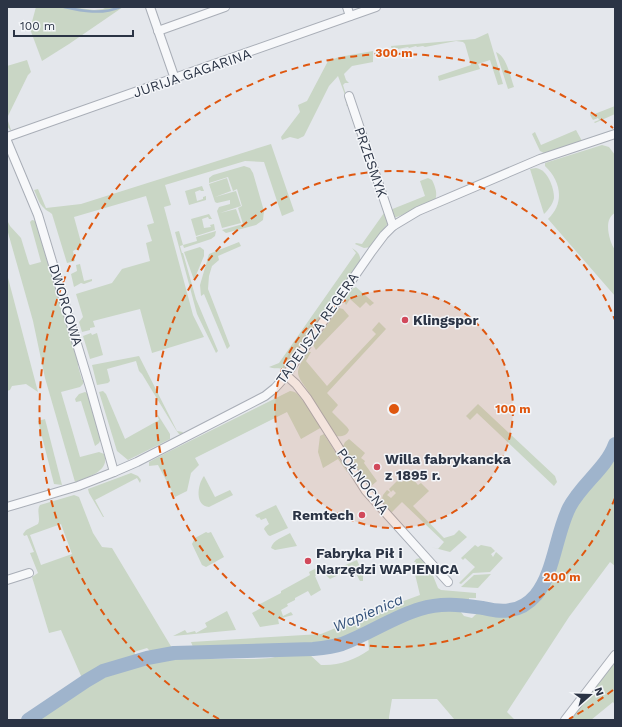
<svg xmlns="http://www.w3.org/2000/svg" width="622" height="727" font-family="'Work Sans',sans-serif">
	<rect width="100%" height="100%" fill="#e4e7ec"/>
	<g fill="#c9d6c5" fill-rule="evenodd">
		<polygon points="36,7 71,7 94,10 103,9 107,7 123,7 69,44 42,61 30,29"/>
		<polygon points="488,33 503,84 498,85 490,60 478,64 480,69 439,81 438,76 471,65 465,44 463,42 456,41 425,47 423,46 417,47 416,46 409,48 408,47 398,49 398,48 392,50 391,46 475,39"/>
		<polygon points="373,51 373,62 352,66 344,74 346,80 349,83 345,83 343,85 349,105 347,106 346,105 348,103 338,76 329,86 304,136 298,139 290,137 282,140 281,137 300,112 298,105 307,101 328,61 339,57"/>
		<path d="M496 52C507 57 510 76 514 87L508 89Z"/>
		<polygon points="27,60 31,72 28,75 7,118 11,130 10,130 7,126 7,66"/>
		<polygon points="615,106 615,114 595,123 594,122 599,120 598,118 593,120 590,115 591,113 592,115"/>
		<polygon points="576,130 582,141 544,153 540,151 532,134 535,132 541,145"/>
		<path d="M271 144 294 211 282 216 264 162 245 161 165 185 171 205 164 207 193 315 204 337 152 353 140 309 93 321 95 327 90 328V330L82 332 79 322 83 317 76 294 112 283 122 269 150 261 146 243 152 241 147 225 154 223 146 196 74 217 82 246 73 251 75 261 67 263 52 214C49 211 46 211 44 208 39 204 37 196 34 190L38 189 46 208 81 204Z"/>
		<path d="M602 145 609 147 615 155V213C603 219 609 241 615 250V296L548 219C565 203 561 181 545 166V163Z"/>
		<polygon points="244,166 250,168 253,173 264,211 263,220 256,225 226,233 222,230 243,224 238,208 242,206 237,189 233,191 228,177 209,183 209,178 213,175"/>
		<path d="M536 168C547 169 554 187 554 198 553 204 548 210 544 214L530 169Z"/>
		<polygon points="227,178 231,191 215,197 236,191 241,206 220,213 236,209 241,223 222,228 217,211 219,207 230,204 230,200 217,203 215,202 209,184"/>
		<path d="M428 178 432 180C435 186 438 194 435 200 427 203 398 218 393 218L390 210 425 196 420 181Z"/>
		<polygon points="375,185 388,223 371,247 364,248 355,244 356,243 362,244 384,213"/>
		<polygon points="202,186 204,191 201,191 200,190 195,192 197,201 203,199 203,197 206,196 206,200 189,205 185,191"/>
		<polygon points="209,214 212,219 209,219 208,217 202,219 204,228 211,227 210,225 214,224 215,230 196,236 191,219"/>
		<path d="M7 220 10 226 21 238 29 264 30 265 41 262 30 222 32 220 36 221 79 363 78 366 82 380H84L83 384 80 387 61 392 80 457 99 452 104 454C111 471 87 478 75 482L45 378 33 321 7 229Z"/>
		<polygon points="179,231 183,245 197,241 196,237 216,231 215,236 211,239 184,248 183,245 180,246 182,253 183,253 196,299 218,351 216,353 197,314 175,232"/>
		<polygon points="239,242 241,246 218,256 219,260 212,266 209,276 208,289 230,346 227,349 204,294 201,296 200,285 209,254"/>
		<polygon points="200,247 204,250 204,256 194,280 184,252"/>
		<path d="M352 248C357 251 361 255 360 261L284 369C280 368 273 369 269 367L279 363 356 253Z"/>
		<polygon points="80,264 84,281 92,279 92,281 84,284 81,283 74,287 71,274 77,271 76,265"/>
		<polygon points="7,274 38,392 26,384 12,386 10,390 7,391"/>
		<polygon points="356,287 374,303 370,306 366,302 360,308 350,299 346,305 344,301 352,289"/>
		<polygon points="339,308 343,309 349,316 316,350 313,345"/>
		<path d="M379 322 386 329 327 393 338 405 332 412 347 427 349 430C347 436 341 437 335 436L309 396 310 394C296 373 293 374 308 352H311L306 361 327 386 376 334 372 330Z"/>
		<polygon points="91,333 92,335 97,333 103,355 90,359 83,336"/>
		<polygon points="139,356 177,431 183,432 182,434 179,434 176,430 142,374 139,371 136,361 107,369 110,381 108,383 97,385 92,365"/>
		<polygon points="103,391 106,394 125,439 159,420 157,415 158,415 170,434 170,439 128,460 117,451 99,392"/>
		<path d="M290 391C299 391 300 400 307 404L322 427 301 439 287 412 195 458 199 465 191 473 187 491 175 497 158 465 149 466V462L166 453Z"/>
		<polygon points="85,392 89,394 101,439 99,443 95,446 81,401 76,402 75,399 79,394"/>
		<polygon points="478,404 555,476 557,482 554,486 477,413 470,420 466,416"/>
		<polygon points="45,419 62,485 54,484 38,421"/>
		<polygon points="324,434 347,471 347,472 338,459 323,468 318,452 320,436"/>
		<polygon points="349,439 365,453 361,458 365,461 364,463 377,481 369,488 342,448 345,442"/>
		<path d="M615 450V566L610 562 569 617 507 712 515 720H454V719L437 699H392L389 717V720H35L101 677 132 665 154 661 176 659H255L271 658 286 654H309L321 665C338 666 355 660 369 650L368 637C377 633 386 630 395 625 411 616 426 609 445 609 454 609 459 608 464 616L472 618C474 616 477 613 479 613 483 612 488 613 492 613 506 614 518 614 530 606 554 589 557 535 571 508 582 488 607 470 615 450Z"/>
		<polygon points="131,473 138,476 141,480 140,483 137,478 95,500 104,517 103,517 89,493 88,489"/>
		<polygon points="409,475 418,485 421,483 429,491 413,506 444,538 454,535 459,530 467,537 450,552 431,547 438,549 444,542 402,502 391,513 381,502 383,495 387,490 390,492 387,495 391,498 396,493 393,490 391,492 389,489 399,479 402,482"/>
		<path d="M204 476 215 497 230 490 233 495 209 507C195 506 197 485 204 476Z"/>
		<path d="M74 495 79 497 93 533 102 547 112 548 172 648 150 651 147 648 134 652 136 656 100 666 82 678 61 630 49 633 32 577 38 573 30 553 34 552 27 535 24 536 23 534 26 530 38 524C41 518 36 511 40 505ZM61 524 72 554 41 565 30 535Z"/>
		<polygon points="276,505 288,528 270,536 268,535 264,529 265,527 269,524 266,518 261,520 259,517 258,518 255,515"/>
		<polygon points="206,532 208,533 211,532 224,557 206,567 202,565 192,544 195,538"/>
		<path d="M290 533 297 546 275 550 271 548C273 540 283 537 290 533Z"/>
		<polygon points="475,545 478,547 481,545 491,547 495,551 491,554 493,557 496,552 503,558 490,572 473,573 461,584 459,583 475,567 465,558 463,560 461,558"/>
		<path d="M420 558 429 566 438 588 441 590 476 593V598H469V602L437 599 428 601 354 634C325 651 286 646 254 646 234 646 213 647 193 647L191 642 321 634C354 621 386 607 420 595L414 570 416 562H414L416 559Z"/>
		<polygon points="357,560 362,572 363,572 363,581 360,581 353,568 330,579 325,574"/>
		<polygon points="318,567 321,572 315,576 321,590 311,596 308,591 295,598 295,600 287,604 288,606 281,610 283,616 291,612 293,615 278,619 279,624 260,627 252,613 261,608 260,604 281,593 281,591 310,575 309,572"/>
		<polygon points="491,574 478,588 461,587 474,575"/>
		<polygon points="227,611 236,630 173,636 185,630 187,633 195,631 196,633 207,627 205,623"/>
		<polygon points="615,660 615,705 613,702 591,720 567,720"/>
	</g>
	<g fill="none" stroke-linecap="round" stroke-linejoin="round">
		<path stroke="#9fb4cc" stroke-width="2.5" d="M64 7C82 11 102 15 120 7"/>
		<path stroke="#9fb4cc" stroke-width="14" d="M28 720 86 681 103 671 147 658 174 653 313 649C323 648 333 647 342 644 369 634 393 617 420 609 442 602 461 605 483 608 492 610 501 612 510 610 520 609 529 603 536 595 554 573 556 534 569 508 581 484 606 469 615 444"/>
		<defs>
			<g id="street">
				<polyline points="150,7 175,79"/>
				<polyline points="347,7 350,16"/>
				<polyline points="158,31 225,7"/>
				<polyline points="349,96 393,226"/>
				<polyline points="7,137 376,7"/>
				<polyline points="7,141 38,215 90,387 114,472"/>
				<polyline points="286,375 296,384 307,398 366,491 448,582"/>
				<polyline points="7,507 78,486 114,472 137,462 265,396 275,388 284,378 372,251 384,235 393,226 418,211 540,159 615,134"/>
				<polyline points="7,580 29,573"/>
				<polyline points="565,720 615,655"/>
			</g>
		</defs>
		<use href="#street" stroke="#a9aeb7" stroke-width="10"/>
		<use href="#street" stroke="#f7f8fa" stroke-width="8"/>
	</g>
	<circle cx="394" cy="409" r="119" fill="#df570f" fill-opacity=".12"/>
	<g fill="none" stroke="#df570f" stroke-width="2" stroke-dasharray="7 5">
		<circle cx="394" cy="409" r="119"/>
		<path d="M615 498A238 238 0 1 1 615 320"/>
		<path d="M613 690A356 356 0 0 1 569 719M219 719A356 356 0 1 1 613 128"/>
	</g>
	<g fill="#d1495b" stroke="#f4f6f9" stroke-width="1.5">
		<circle cx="405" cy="320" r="4"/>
		<circle cx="377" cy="467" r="4"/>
		<circle cx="362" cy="515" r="4"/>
		<circle cx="308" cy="561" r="4"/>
	</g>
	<g text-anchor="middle" stroke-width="3" stroke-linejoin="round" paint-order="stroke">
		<g font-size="14" fill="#2b3445" stroke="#f4f6f9">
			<text transform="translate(192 73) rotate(-19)" y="5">JURIJA GAGARINA</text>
			<text transform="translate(371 162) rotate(71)" y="5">PRZESMYK</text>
			<text transform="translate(66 305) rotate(73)" y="5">DWORCOWA</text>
			<text transform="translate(317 328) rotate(-55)" y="5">TADEUSZA REGERA</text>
			<text transform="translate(363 481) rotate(54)" y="5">PÓŁNOCNA</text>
		</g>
		<g font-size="14" font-weight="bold" fill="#2b3445" stroke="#f4f6f9" text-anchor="start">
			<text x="413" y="325">Klingspor</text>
			<text x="385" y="464">Willa fabrykancka<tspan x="385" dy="16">z 1895 r.</tspan></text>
			<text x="354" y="520" text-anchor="end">Remtech</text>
			<text x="316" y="558">Fabryka Pił i<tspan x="316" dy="16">Narzędzi WAPIENICA</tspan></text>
		</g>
		<g font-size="15" font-style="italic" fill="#34527a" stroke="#f4f6f9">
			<text transform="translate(368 613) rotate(-23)" y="5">Wapienica</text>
		</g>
	</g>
	<circle cx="394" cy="409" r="6" fill="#df570f" stroke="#f4f6f9" stroke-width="2"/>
	<g font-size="12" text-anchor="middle" font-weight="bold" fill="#df570f" stroke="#f4f6f9" stroke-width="3" stroke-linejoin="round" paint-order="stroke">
		<text x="394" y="57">300 m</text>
		<text x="513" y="413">100 m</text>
		<text x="562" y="581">200 m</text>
	</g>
	<rect width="622" height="727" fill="none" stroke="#2b3445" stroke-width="16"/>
	<g transform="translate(590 695) rotate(70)" stroke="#f4f6f9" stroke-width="3" paint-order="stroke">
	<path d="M0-3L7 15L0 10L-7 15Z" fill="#2b3445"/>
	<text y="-6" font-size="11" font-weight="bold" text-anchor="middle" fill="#2b3445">N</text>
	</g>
	<path d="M14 30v6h119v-6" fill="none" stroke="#2b3445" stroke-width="2"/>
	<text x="20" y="30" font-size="12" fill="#2b3445" stroke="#f4f6f9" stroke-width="3" paint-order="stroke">100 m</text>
</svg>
